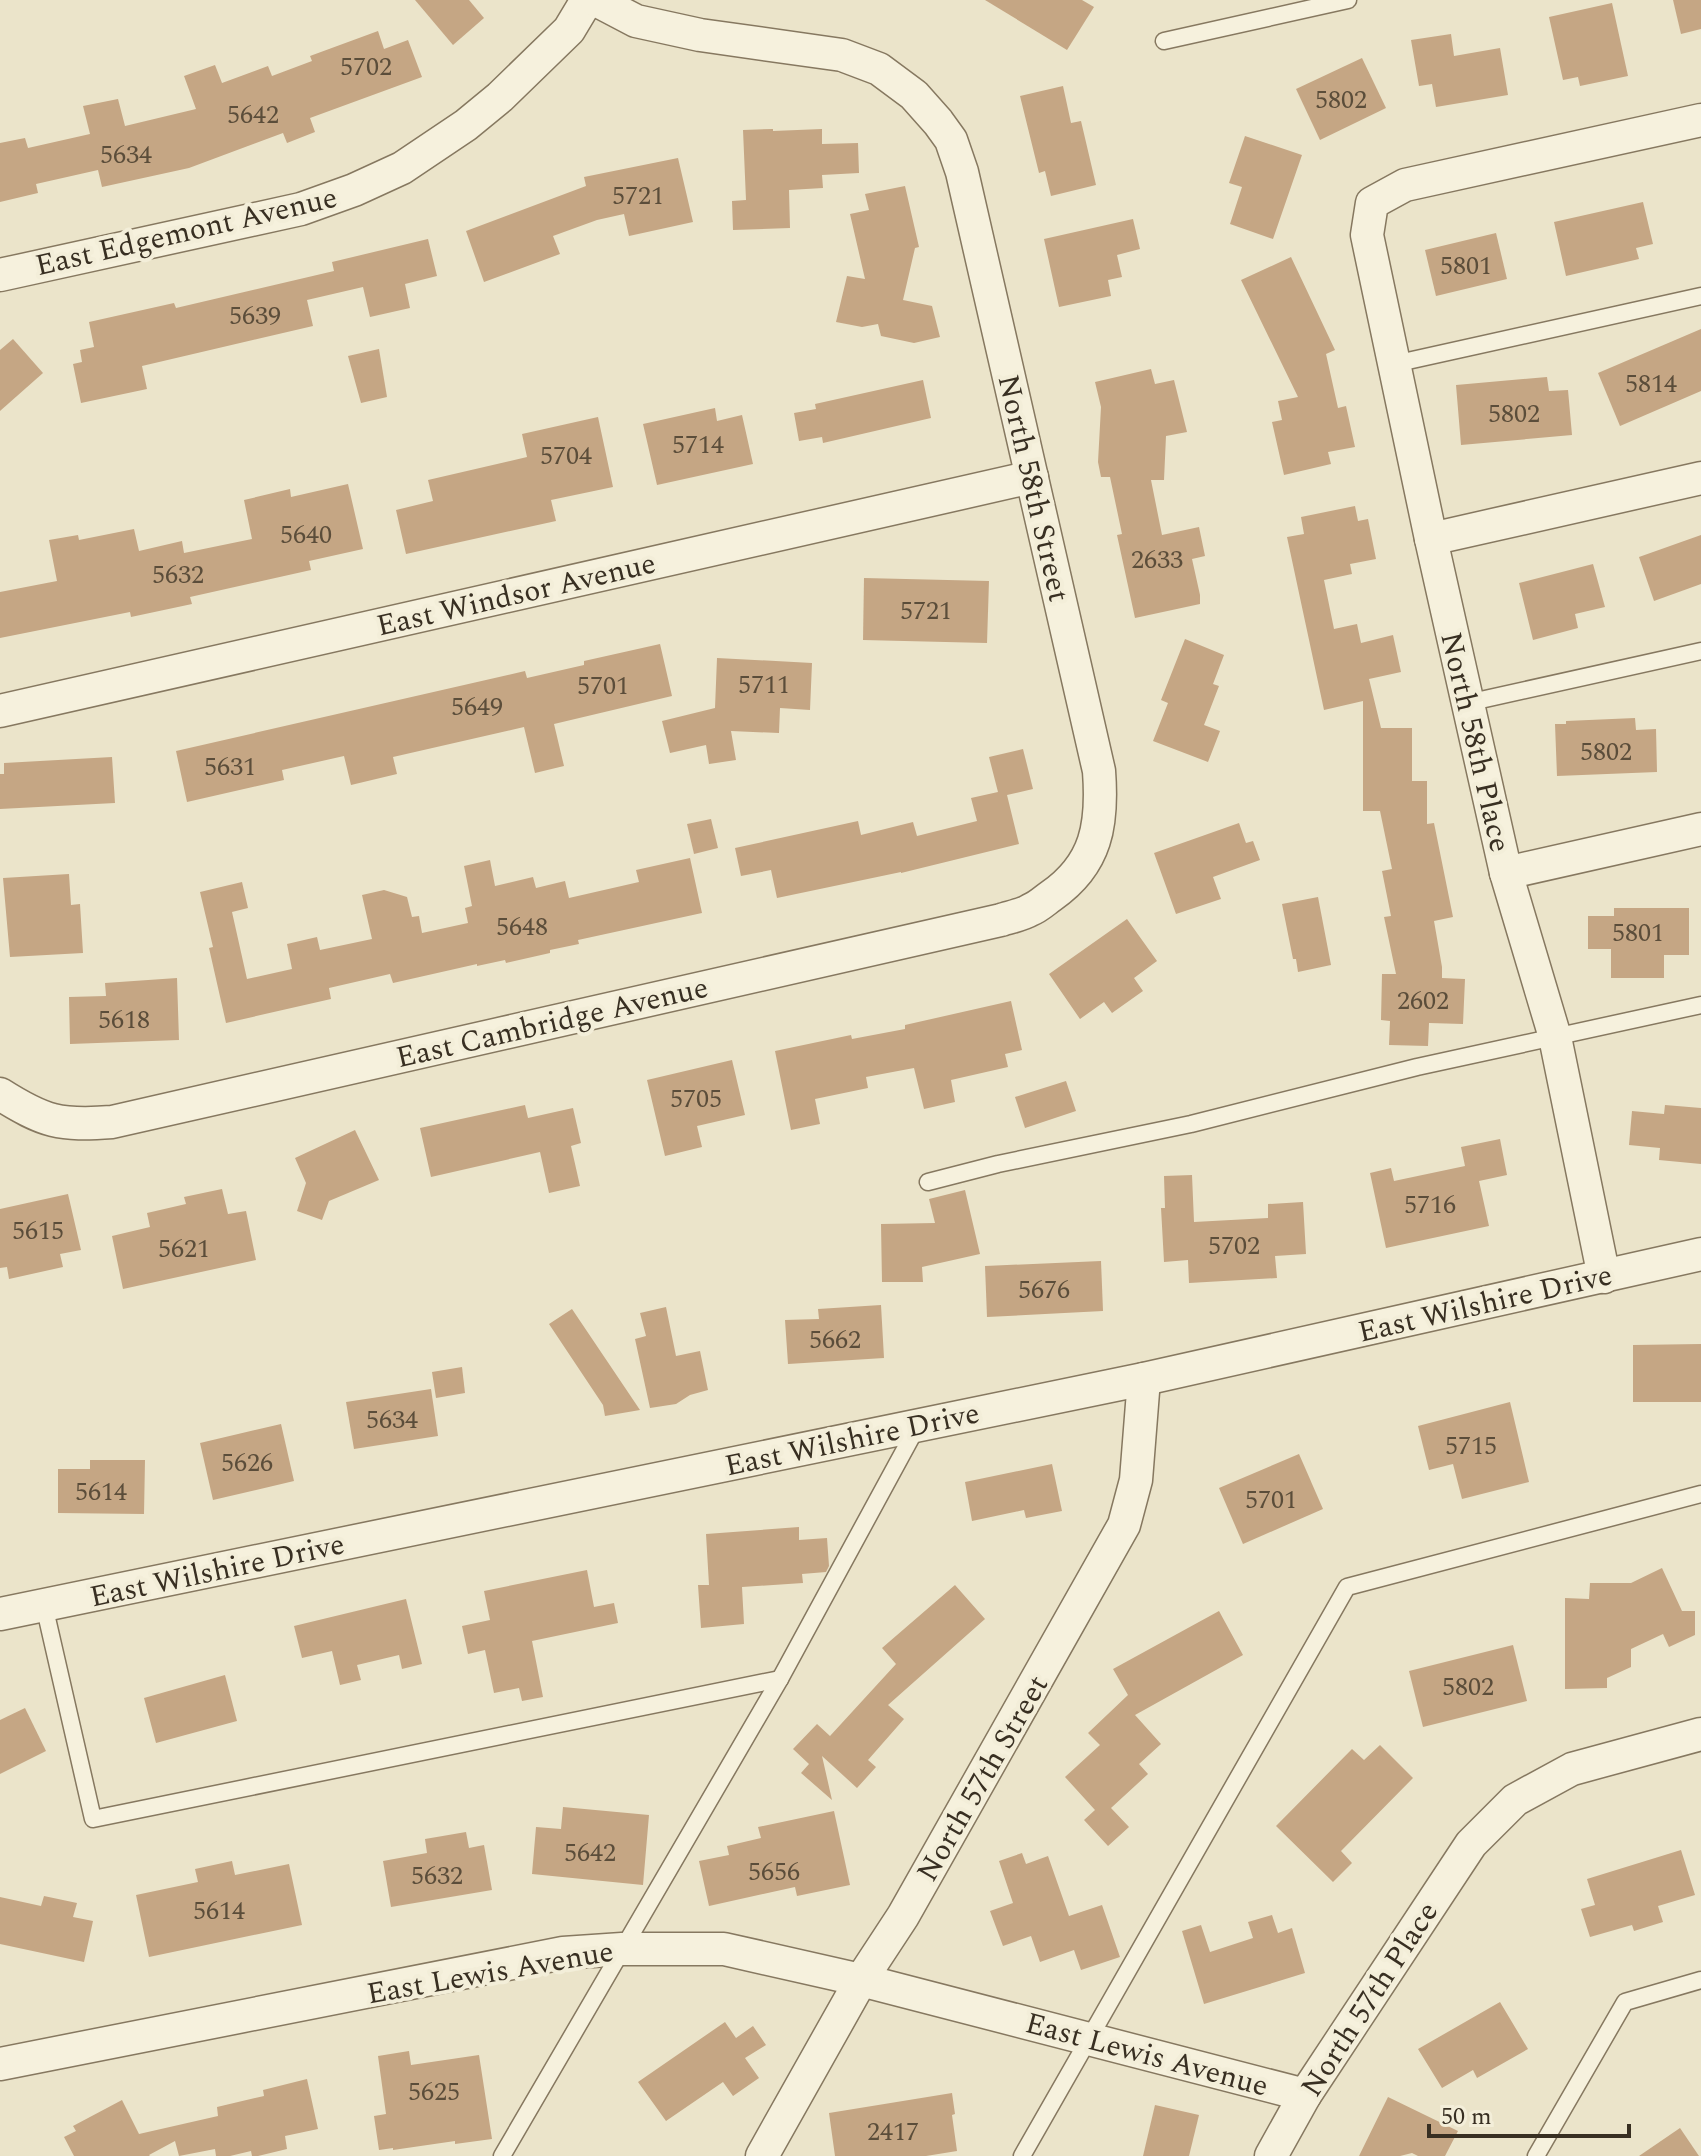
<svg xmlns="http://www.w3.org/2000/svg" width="1701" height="2156" font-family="Spectral,serif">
	<rect width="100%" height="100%" fill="#ebe4ca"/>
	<g fill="#c5a684">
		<polygon points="415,0 469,0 484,18 453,45"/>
		<polygon points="985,0 1082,0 1094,7 1067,50"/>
		<polygon points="1673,0 1701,0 1701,29 1681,34"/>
		<polygon points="1612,3 1628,76 1580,86 1578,77 1563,80 1549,17"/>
		<polygon points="378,31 384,49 408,40 422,77 310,118 315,132 287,143 283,133 189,168 102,187 98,170 36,184 38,193 0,202 0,143 25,138 28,148 90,134 83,106 118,99 125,126 196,109 184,76 215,65 222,83 268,66 272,76 312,61 310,56"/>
		<polygon points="1451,34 1454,56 1500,48 1508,95 1436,107 1432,84 1419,86 1411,40"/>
		<polygon points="1362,58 1386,108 1320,140 1296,89"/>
		<polygon points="1063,86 1071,123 1081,121 1096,185 1051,196 1045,171 1039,173 1020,96"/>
		<polygon points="773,129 773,131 822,129 822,144 858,143 859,173 822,175 823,188 789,190 790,228 733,230 732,201 746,200 743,130"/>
		<polygon points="1245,136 1302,155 1273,239 1230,224 1242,187 1229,183"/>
		<polygon points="678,158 693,222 629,236 624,214 597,220 553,236 560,254 484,282 466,231 586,186 584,177"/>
		<polygon points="905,186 919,247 915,248 903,300 932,306 940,337 914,343 881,336 878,324 862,327 836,322 847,276 865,279 850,214 869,210 865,194"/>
		<polygon points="1643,202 1653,244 1636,248 1639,259 1566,276 1554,222"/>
		<polygon points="1133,219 1140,249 1117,255 1122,277 1108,280 1111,296 1059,307 1044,239"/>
		<polygon points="1496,233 1507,279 1436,296 1425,250"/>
		<polygon points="428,239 437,276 405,284 410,308 370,317 363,287 307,300 313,326 142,366 147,389 81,403 73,364 82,362 80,350 94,347 89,322 174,303 176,308 334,271 332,262"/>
		<polygon points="1291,257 1335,350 1326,354 1338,408 1346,406 1355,447 1328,452 1331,464 1284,475 1272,422 1282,420 1278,401 1298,397 1241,280"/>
		<polygon points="1701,329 1701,391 1620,426 1598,373"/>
		<polygon points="13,339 43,373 0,411 0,350"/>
		<polygon points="379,349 387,397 361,403 348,356"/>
		<polygon points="1151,369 1155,384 1174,380 1187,432 1166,436 1164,480 1151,480 1162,535 1199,527 1205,556 1192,559 1200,595 1200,604 1135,618 1117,535 1122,534 1110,477 1101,477 1098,462 1101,407 1095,382"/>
		<polygon points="1547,377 1549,391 1568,390 1572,435 1461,445 1456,385"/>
		<polygon points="923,380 931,418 823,443 822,437 799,441 794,413 816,409 815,404"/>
		<polygon points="715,408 717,421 742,415 753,464 657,485 643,424"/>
		<polygon points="598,417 613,487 551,500 556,521 406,554 396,510 433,501 428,480 527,457 522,434"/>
		<polygon points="348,484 363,549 309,561 311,570 190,597 192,604 131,617 130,612 0,638 0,592 57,581 49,540 78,535 79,540 134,529 139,551 182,541 184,553 252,539 244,500 290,489 291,497"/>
		<polygon points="1355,506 1358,521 1368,519 1376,559 1350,564 1352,574 1324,580 1334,629 1357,624 1361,643 1393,635 1401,672 1369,679 1381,728 1412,728 1412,781 1427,781 1427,824 1434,823 1453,917 1434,921 1442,967 1442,978 1465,979 1463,1024 1429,1023 1428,1046 1389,1045 1390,1021 1381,1020 1382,974 1396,974 1384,917 1391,916 1382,871 1392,869 1380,811 1363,811 1363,701 1324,710 1287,537 1304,534 1301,517"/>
		<polygon points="1701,535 1701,584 1654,601 1639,557"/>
		<polygon points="1593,564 1605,607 1575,614 1578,628 1533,640 1519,583"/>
		<polygon points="864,578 989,581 987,643 863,640"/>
		<polygon points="1185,639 1224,655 1213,684 1219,686 1204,725 1220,731 1208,762 1153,741 1168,703 1161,700"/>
		<polygon points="660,644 672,696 554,724 564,766 535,773 524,727 393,757 397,774 351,785 344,756 282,770 284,780 187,802 176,751 525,671 527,678 584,665 584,661"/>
		<polygon points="717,658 812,663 810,710 780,708 779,733 731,731 736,760 709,764 706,745 670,753 662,721 715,708"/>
		<polygon points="1635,718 1636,730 1656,729 1657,772 1557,776 1555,724 1566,724 1566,721"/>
		<polygon points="1023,749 1033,789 1007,795 1019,844 901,873 901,872 777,898 771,870 741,876 735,848 858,821 861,835 913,822 917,836 977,821 971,798 998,792 989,757"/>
		<polygon points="112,757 115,803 0,809 0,774 4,774 4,763"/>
		<polygon points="711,819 718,848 694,854 687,824"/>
		<polygon points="1239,823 1246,843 1253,841 1260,860 1213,877 1221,899 1176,914 1154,853"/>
		<polygon points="690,858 702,913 578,940 579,944 550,950 550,953 506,963 505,960 477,966 477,964 393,983 390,974 329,988 331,999 226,1023 209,948 213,947 200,892 242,882 248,908 232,912 247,979 292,969 287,944 317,937 320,950 372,939 362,895 384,890 407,897 412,917 419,916 422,933 468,923 465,908 472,906 464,866 490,860 495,886 533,877 536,888 565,881 569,898 639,882 636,870"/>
		<polygon points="69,874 71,905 80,904 83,953 10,957 3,878"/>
		<polygon points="1318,897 1331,965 1298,972 1296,959 1293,959 1282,904"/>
		<polygon points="1614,908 1689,908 1689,955 1664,955 1664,978 1611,978 1611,949 1588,949 1588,916 1614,916"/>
		<polygon points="1127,919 1157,961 1134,978 1143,991 1112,1013 1104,1002 1080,1019 1049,974"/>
		<polygon points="177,978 179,1040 70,1044 69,997 106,996 105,983"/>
		<polygon points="1011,1001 1022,1050 1005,1054 1008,1067 951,1080 955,1102 924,1109 914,1068 866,1077 868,1088 815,1099 820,1124 791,1130 775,1051 851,1035 852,1039 905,1029 905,1025"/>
		<polygon points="732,1060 745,1115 697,1126 702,1147 665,1156 647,1080"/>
		<polygon points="1066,1081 1076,1111 1025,1128 1015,1097"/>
		<polygon points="525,1105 528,1118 573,1108 581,1143 571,1146 580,1186 549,1193 540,1152 431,1177 420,1128"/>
		<polygon points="1665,1105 1701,1108 1701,1164 1659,1160 1660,1148 1629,1145 1632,1111 1664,1114"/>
		<polygon points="355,1130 379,1180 329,1201 322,1220 297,1211 306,1183 295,1158"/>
		<polygon points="1500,1139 1507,1175 1479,1181 1489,1226 1386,1248 1370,1173 1391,1168 1394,1181 1465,1166 1461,1147"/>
		<polygon points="1192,1175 1194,1222 1268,1218 1268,1204 1303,1202 1306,1254 1275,1256 1277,1278 1189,1283 1188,1260 1164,1262 1161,1208 1165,1208 1164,1176"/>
		<polygon points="222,1189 228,1214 246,1211 256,1260 123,1289 112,1236 150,1227 147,1213 186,1204 184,1197"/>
		<polygon points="965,1190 980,1254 922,1267 923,1282 882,1282 881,1224 935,1223 929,1199"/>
		<polygon points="68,1194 81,1250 60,1254 63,1267 9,1279 7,1267 0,1268 0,1209"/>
		<polygon points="1101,1261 1103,1311 987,1317 985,1266"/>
		<polygon points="881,1305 884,1358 788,1364 785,1320 819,1319 818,1309"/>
		<polygon points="666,1307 676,1356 700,1351 708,1390 690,1395 676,1404 650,1408 635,1339 646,1336 640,1313"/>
		<polygon points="572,1309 640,1410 605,1416 603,1405 549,1324"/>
		<polygon points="1701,1344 1701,1402 1633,1402 1633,1345"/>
		<polygon points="462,1367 465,1393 436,1398 432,1372"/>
		<polygon points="431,1389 438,1436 354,1449 346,1402"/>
		<polygon points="1510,1402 1529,1482 1462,1499 1453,1464 1429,1470 1418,1426"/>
		<polygon points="281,1424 294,1481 213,1500 200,1443"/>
		<polygon points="1299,1454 1323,1509 1243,1544 1219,1488"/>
		<polygon points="90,1460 145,1460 144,1514 58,1513 58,1469 90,1469"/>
		<polygon points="1052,1464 1062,1511 1026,1518 1024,1510 972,1521 965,1482"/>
		<polygon points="799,1527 799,1540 827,1538 829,1566 826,1572 802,1574 803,1583 742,1587 744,1624 701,1628 698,1585 709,1585 706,1534"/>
		<polygon points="1662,1568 1682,1611 1695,1611 1695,1635 1669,1647 1663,1634 1631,1649 1631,1667 1607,1678 1607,1688 1565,1689 1565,1598 1589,1599 1590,1583 1631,1583"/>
		<polygon points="587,1570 594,1607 614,1603 618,1623 532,1641 543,1697 522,1701 519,1688 494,1693 485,1650 468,1654 462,1626 490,1620 484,1591"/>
		<polygon points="955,1585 985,1619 888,1705 904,1719 868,1760 876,1767 857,1788 822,1756 832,1800 801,1773 809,1764 793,1749 817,1724 830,1736 896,1664 882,1648"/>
		<polygon points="406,1599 422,1664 402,1669 399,1655 357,1665 361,1680 340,1685 332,1651 302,1658 294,1626"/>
		<polygon points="1219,1611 1243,1655 1135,1715 1161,1744 1139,1764 1148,1774 1111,1808 1129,1827 1108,1846 1084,1820 1095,1810 1065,1777 1100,1745 1088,1733 1128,1695 1113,1669"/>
		<polygon points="1513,1645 1527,1701 1423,1727 1409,1671"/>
		<polygon points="225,1675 237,1721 156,1743 144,1698"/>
		<polygon points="25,1708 46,1751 0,1774 0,1720"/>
		<polygon points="1380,1745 1413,1778 1341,1851 1352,1863 1333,1882 1276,1826 1352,1749 1364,1760"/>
		<polygon points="563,1807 649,1815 643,1885 532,1874 536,1827 561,1829"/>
		<polygon points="834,1811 850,1885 797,1896 795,1887 709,1906 699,1861 729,1855 727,1846 761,1838 758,1827"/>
		<polygon points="466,1832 469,1848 484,1845 492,1890 391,1907 383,1861 427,1853 425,1839"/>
		<polygon points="1681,1850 1695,1895 1658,1906 1663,1922 1634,1931 1632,1925 1590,1937 1581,1909 1595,1905 1587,1879"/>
		<polygon points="1022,1853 1026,1864 1048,1856 1069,1916 1102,1905 1120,1957 1081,1970 1074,1950 1040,1962 1031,1936 1003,1946 990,1911 1013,1903 999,1861"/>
		<polygon points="232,1861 235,1875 289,1864 302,1925 149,1957 136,1895 198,1882 195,1869"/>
		<polygon points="44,1896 77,1903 73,1917 93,1921 84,1962 0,1944 0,1897 41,1906"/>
		<polygon points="1272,1915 1278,1933 1292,1928 1305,1973 1204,2004 1182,1931 1201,1925 1210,1952 1253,1938 1248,1922"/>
		<polygon points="1500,2002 1528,2049 1477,2078 1473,2070 1442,2088 1418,2049"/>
		<polygon points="725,2022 736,2038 753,2026 766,2045 745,2058 759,2078 733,2096 723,2082 666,2121 638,2082"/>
		<polygon points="409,2051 411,2065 479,2055 492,2139 455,2144 455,2141 393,2150 393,2148 379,2150 374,2116 386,2114 378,2056"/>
		<polygon points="307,2079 318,2129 285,2136 287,2149 258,2156 252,2156 251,2151 230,2156 216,2156 215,2149 179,2156 175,2141 149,2155 150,2156 74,2156 64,2137 76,2131 73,2126 122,2100 139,2134 218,2116 217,2107 264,2096 263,2090"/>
		<polygon points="952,2093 955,2114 952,2115 957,2151 926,2156 835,2156 829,2113"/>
		<polygon points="1388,2097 1458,2131 1445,2156 1418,2156 1412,2153 1400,2156 1359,2156"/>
		<polygon points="1155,2105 1199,2115 1189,2156 1143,2156"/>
		<polygon points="1680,2128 1699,2156 1639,2156"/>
	</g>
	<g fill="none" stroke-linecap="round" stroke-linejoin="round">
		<defs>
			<g id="service">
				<polyline points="1164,41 1348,0"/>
				<polyline points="1394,364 1701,296"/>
				<polyline points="1467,703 1701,651"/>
				<polyline points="928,1182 998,1164 1191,1124 1417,1067 1701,1005"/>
				<polyline points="44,1605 93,1819 780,1679"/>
				<polyline points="502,2156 780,1679 917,1427"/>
				<polyline points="1022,2156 1347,1587 1701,1494"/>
				<polyline points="1536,2156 1625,2002 1701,1980"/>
			</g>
			<g id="minor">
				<polyline points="0,275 301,209 354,190 402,168 466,125 500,97 569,30 587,0"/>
				<polyline points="1431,539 1701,478"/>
				<polyline points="0,711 1032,477"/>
				<polyline points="1506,873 1701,829"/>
				<path d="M0 1094C44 1122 60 1126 112 1122L1001 920C1010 917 1022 915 1030 910 1038 907 1044 901 1051 896 1097 864 1103 824 1099 771L962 172 951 140 938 122 914 95 879 69 842 55 700 35 636 21 596 0"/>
				<polyline points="1604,1277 1555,1037 1506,873 1431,539 1367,235 1372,203 1405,185 1701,120"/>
				<polyline points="0,1614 1144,1379 1701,1254"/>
				<polyline points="0,2064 563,1953 622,1949 724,1949 861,1980 1305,2095"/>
				<polyline points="762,2156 861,1980 903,1916 1124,1525 1136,1480 1144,1379"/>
				<polyline points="1271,2156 1305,2095 1471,1844 1515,1800 1572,1769 1701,1734"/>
			</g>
		</defs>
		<use href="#service" stroke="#867860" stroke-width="19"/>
		<use href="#minor" stroke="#867860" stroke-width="35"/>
		<use href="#service" stroke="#f6f1dd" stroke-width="16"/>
		<use href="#minor" stroke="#f6f1dd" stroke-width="32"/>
	</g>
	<g text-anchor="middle" stroke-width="8" stroke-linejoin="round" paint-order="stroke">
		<g font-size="26" fill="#5b4d3a">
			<text x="366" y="75">5702</text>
			<text x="1341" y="108">5802</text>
			<text x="253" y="123">5642</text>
			<text x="126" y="163">5634</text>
			<text x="638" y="204">5721</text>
			<text x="1466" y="274">5801</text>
			<text x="255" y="324">5639</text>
			<text x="1651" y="392">5814</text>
			<text x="1514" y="422">5802</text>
			<text x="698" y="453">5714</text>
			<text x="566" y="464">5704</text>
			<text x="306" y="543">5640</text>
			<text x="1157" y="568">2633</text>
			<text x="178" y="583">5632</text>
			<text x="926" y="619">5721</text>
			<text x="764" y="693">5711</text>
			<text x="603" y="694">5701</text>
			<text x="477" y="715">5649</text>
			<text x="1606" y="760">5802</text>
			<text x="230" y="775">5631</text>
			<text x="522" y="935">5648</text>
			<text x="1638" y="941">5801</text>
			<text x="1423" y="1009">2602</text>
			<text x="124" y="1028">5618</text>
			<text x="696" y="1107">5705</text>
			<text x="1430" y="1213">5716</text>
			<text x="38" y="1239">5615</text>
			<text x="1234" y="1254">5702</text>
			<text x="184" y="1257">5621</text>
			<text x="1044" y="1298">5676</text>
			<text x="835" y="1348">5662</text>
			<text x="392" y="1428">5634</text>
			<text x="1471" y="1454">5715</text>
			<text x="247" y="1471">5626</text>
			<text x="101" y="1500">5614</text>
			<text x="1271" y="1508">5701</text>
			<text x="1468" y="1695">5802</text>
			<text x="590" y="1861">5642</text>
			<text x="774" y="1880">5656</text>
			<text x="437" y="1884">5632</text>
			<text x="219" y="1919">5614</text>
			<text x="434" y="2100">5625</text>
			<text x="893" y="2140">2417</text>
		</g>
		<g font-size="30" fill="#382f22" stroke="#f3eed9">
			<text transform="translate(186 231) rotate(-13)" y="10">East Edgemont Avenue</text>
			<text transform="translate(1034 488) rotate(77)" y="10">North 58th Street</text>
			<text transform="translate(516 594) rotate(-13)" y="10">East Windsor Avenue</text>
			<text transform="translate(1476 742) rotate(77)" y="10">North 58th Place</text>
			<text transform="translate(552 1022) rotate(-13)" y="10">East Cambridge Avenue</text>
			<text transform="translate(1485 1303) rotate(-13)" y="10">East Wilshire Drive</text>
			<text transform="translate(852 1439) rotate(-12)" y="10">East Wilshire Drive</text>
			<text transform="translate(217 1570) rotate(-12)" y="10">East Wilshire Drive</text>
			<text transform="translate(982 1778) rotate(-60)" y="10">North 57th Street</text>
			<text transform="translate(490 1972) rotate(-10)" y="10">East Lewis Avenue</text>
			<text transform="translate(1369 1999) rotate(-57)" y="10">North 57th Place</text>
			<text transform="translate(1147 2054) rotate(15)" y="10">East Lewis Avenue</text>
		</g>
	</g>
	<path d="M1429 2124v12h200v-12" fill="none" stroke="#382f22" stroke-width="4"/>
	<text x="1441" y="2124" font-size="24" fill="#382f22" stroke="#f3eed9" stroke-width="6" paint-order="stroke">50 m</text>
</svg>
